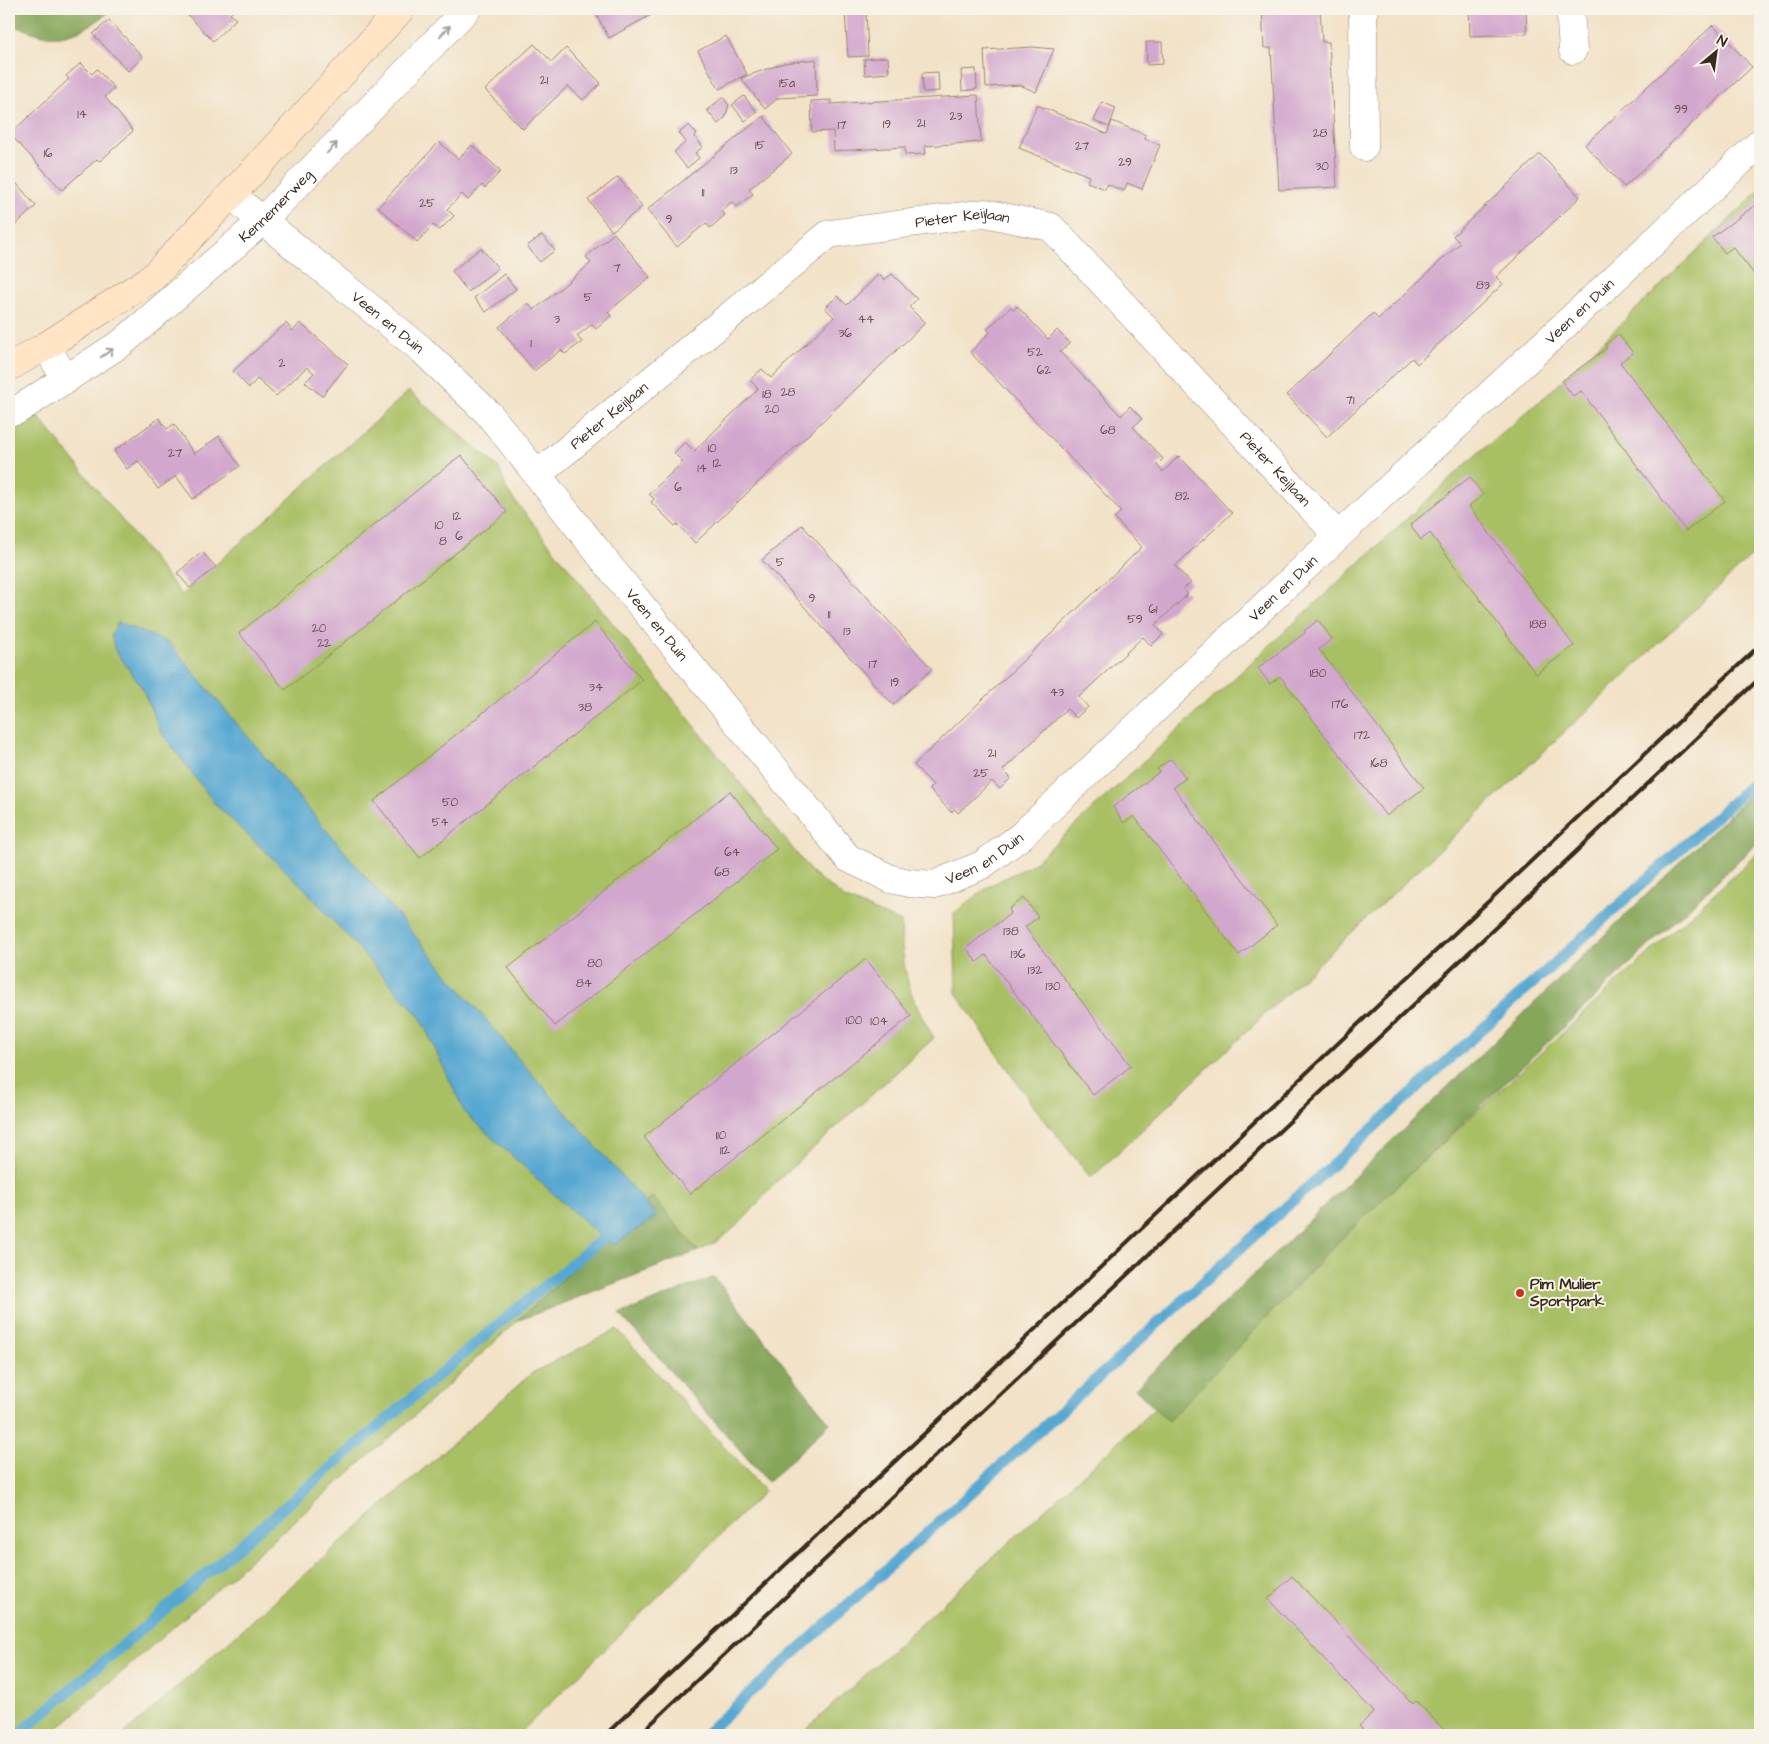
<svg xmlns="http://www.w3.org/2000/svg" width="1769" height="1744" font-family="'Architects Daughter',sans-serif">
	<rect width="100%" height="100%" fill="#f7f3e8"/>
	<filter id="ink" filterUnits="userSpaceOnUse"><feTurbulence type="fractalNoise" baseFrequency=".02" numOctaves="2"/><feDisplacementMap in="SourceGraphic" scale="10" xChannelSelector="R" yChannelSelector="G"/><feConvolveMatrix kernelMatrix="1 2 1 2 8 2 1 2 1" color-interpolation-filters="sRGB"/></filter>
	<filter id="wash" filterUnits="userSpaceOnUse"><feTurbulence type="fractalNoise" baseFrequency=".0096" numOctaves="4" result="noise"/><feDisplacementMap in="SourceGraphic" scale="20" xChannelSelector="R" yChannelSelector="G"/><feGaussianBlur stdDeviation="1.12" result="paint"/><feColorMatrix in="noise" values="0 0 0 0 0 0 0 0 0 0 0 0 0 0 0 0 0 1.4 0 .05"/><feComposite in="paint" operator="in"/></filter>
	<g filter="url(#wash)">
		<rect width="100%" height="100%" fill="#f2e2c7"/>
		<g fill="#a8bf64" stroke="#727441">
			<polygon points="1760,190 1760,548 1091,1178 1031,1103 956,993 954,913 991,885 1033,864 1476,455 1547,395"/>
			<path d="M409 391 499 468 507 491 813 874 846 899 901 922C902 972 908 995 934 1038L774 1184C754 1209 729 1239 698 1251L652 1197 412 1418 50 1735H26L9 1716V432L38 416 182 595Z"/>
			<polygon points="1760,851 1760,1735 800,1735"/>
			<polygon points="617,1329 765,1491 518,1735 123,1735 532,1373"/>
		</g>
		<g fill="#86a65a" stroke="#60683c">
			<path d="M9 9H112C97 24 69 39 47 36 34 34 22 27 9 25Z"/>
			<polygon points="1760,785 1760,840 1339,1241 1168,1421 1135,1389"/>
			<polygon points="653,1197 698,1251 517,1321"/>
			<polygon points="714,1277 830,1423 768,1482 620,1314"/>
			<polygon points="9,1716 26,1735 9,1735"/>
		</g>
		<polygon fill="#57a7d1" stroke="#496878" points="118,622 169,643 518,1058 657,1216 614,1245 602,1238 465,1113 420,1017 303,887 216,805 161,732 142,688 115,650 111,635"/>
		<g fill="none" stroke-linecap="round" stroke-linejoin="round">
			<g stroke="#57a7d1" stroke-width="11">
				<polyline points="18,1735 495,1327 603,1238"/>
				<polyline points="704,1735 1760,777"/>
			</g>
		</g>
		<g id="blocks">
			<g fill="#d2a7cd">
				<polygon points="182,9 235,9 230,14 236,19 213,41"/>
				<polygon points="601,9 662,9 609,38 595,12"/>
				<polygon points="1262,9 1320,9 1322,42 1329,42 1337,187 1279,190 1271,48 1264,48"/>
				<polygon points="1469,9 1526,9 1527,34 1470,36"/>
				<polygon points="866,11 868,56 848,57 845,12"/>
				<polygon points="109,20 143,57 128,71 93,34"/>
				<polygon points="1713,25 1752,67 1624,187 1585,145"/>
				<polygon points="726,36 747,74 719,89 698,51"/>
				<polygon points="1146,42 1162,42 1163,64 1147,65"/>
				<polygon points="534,44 552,62 566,48 601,83 583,100 568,86 523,129 485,90"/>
				<polygon points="1032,47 1054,49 1036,92 1020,85 986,87 984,50"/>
				<polygon points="888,57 889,73 865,75 864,59"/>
				<polygon points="816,59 817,96 778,98 765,109 741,78 784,63"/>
				<polygon points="81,63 92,74 97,69 114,88 105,97 133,131 100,161 97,159 62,190 10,134 69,79 66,76"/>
				<polygon points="976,69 977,89 962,91 961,70"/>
				<polygon points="938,72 939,91 923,92 922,73"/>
				<polygon points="978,95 981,142 925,146 926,154 905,155 905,147 834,151 833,131 812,132 811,101 831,100 831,104"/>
				<polygon points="744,96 757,112 745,121 732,105"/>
				<polygon points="723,97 729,105 725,118 718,124 707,110"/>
				<polygon points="1102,102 1116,108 1109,127 1094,121"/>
				<polygon points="1037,105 1107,134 1112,121 1146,135 1145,139 1160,145 1142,189 1127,183 1124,191 1107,184 1105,189 1087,182 1089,176 1019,148"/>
				<polygon points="763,116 792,154 749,189 753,194 739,205 736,207 732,202 721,211 725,215 710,228 706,223 677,247 647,210"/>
				<polygon points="689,125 697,134 694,136 703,147 695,153 699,158 687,168 674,152 686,142 679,133"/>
				<polygon points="439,142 458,159 472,145 501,171 485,188 482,185 468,200 462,194 447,209 454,216 440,230 433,225 417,242 378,207"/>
				<polygon points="1540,154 1580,197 1496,277 1503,284 1417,364 1412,358 1327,437 1287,395 1373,313 1378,319 1460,243 1453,236 1454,235"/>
				<polygon points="618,177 642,207 612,231 588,200"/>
				<polygon points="12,178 36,206 9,231 9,181"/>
				<polygon points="1760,197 1760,282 1733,247 1725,253 1712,237 1758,203 1755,201"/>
				<polygon points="614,233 650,277 608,312 611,316 596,329 592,324 577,336 582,342 565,354 561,350 534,371 499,327 528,303 534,310 562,287 591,263 586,257"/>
				<polygon points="542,235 555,250 540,262 527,246"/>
				<polygon points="481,248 498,268 468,292 452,271"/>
				<polygon points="504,274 516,289 486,312 474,298"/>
				<polygon points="879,274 884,280 892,274 917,299 909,307 925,323 695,543 677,524 675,526 651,502 654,499 649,494 683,462 674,453 685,442 694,451 758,389 750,380 762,369 771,378 834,317 825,308 837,296 847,305"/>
				<polygon points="1017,306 1048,339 1057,330 1070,343 1060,352 1121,416 1130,406 1142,419 1133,427 1163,459 1157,465 1163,472 1179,456 1232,513 1175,566 1191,583 1183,589 1188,594 1155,625 1163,634 1151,646 1143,637 1079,697 1088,707 1076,718 1067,709 1003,770 1011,778 1000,789 992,781 958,813 955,809 951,812 929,789 933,785 914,765 1142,547 1114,518 1121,512 1115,505 970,352 990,332 987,329 1011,307 1014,310"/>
				<polygon points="286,323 293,331 300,323 348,364 322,396 305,382 314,373 307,367 276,396 257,379 249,388 233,371"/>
				<polygon points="1618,334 1633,353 1620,362 1725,501 1686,531 1581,391 1573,396 1562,381 1607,348 1605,345"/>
				<polygon points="159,418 167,429 174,424 194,454 219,436 240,466 193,499 176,476 158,489 138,461 127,469 114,451"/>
				<polygon points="461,455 507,512 285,690 239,633"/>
				<polygon points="1470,477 1483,495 1469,506 1574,646 1536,674 1430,533 1421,540 1410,525"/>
				<polygon points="802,525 932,669 893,705 762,560"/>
				<polygon points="202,552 216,567 190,588 177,573"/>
				<polygon points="1318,620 1332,639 1319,649 1424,788 1386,816 1280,676 1270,684 1258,668 1305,633 1304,631"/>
				<polygon points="595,622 642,680 420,858 374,801"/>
				<polygon points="1171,759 1186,778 1173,787 1277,925 1239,955 1134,816 1124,823 1113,807 1159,772 1157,769"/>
				<polygon points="730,791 777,849 555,1026 508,968"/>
				<polygon points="1024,898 1038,917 1025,927 1131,1066 1093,1095 986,955 977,962 966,948 1011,913 1009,909"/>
				<polygon points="866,959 911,1016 690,1194 644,1137"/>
				<polygon points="1292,1576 1413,1704 1416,1701 1449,1735 1369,1735 1359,1726 1374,1712 1268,1599"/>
			</g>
		</g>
	</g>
	<g filter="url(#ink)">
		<use href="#blocks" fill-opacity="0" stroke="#968672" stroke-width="1"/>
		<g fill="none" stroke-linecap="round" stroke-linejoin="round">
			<defs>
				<g id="street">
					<polyline points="1363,9 1364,147"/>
					<polyline points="1570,9 1573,50"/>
					<path id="s1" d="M231 195 421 349 489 414 613 571 848 858 891 879 909 883 934 885 982 865 1021 836 1338 536 1760 143"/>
					<polyline points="46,346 66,380"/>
					<path id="s2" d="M16 411 123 342 262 221 467 9"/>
					<path id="s3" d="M538 474 829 234 985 213 1051 227 1338 536"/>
				</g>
				<polyline id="secondary" points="9,367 46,346 152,278 259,165 401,9"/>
			</defs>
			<use href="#street" stroke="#968672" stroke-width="29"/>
			<use href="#secondary" stroke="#968672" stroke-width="29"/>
			<use href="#street" stroke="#fff" stroke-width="28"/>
			<use href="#secondary" stroke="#ffe4c6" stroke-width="28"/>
			<g stroke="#3b2a1e" stroke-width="4">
				<polyline points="605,1735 1760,645"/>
				<polyline points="639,1735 1760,678"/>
			</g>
		</g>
		<defs><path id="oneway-shaft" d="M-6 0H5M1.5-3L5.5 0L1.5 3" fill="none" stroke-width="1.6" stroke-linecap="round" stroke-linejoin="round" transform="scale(1.25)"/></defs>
		<g stroke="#a79f9a">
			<use href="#oneway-shaft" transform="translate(445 31) rotate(-46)"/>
			<use href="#oneway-shaft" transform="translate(332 148) rotate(-46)"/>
			<use href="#oneway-shaft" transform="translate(107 353) rotate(-34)"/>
		</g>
	</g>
	<circle fill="#c8321e" stroke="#f7f3e8" stroke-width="2" cx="1520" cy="1293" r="5"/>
	<g text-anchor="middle" stroke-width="4" stroke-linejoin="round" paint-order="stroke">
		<g font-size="12" fill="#61494a">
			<text x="544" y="84">21</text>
			<text x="787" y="87">15a</text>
			<text x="1681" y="113">99</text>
			<text x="82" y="118">14</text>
			<text x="956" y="120">23</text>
			<text x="921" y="127">21</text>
			<text x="887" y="128">19</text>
			<text x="842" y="129">17</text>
			<text x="1320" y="137">28</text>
			<text x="760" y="149">15</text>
			<text x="1082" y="150">27</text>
			<text x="48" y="157">16</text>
			<text x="1125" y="166">29</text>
			<text x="1322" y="170">30</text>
			<text x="734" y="174">13</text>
			<text x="703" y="196">11</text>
			<text x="427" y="207">25</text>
			<text x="669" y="223">9</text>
			<text x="617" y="272">7</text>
			<text x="1483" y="289">83</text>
			<text x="588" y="301">5</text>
			<text x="557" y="323">3</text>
			<text x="866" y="323">44</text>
			<text x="845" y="337">36</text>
			<text x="531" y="347">1</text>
			<text x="1035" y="356">52</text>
			<text x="282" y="367">2</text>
			<text x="1044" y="374">62</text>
			<text x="788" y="396">28</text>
			<text x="767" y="398">18</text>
			<text x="1350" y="404">71</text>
			<text x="772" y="413">20</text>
			<text x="1108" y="434">68</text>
			<text x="712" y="452">10</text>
			<text x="175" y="457">27</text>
			<text x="717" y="467">12</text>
			<text x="702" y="472">14</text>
			<text x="678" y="491">6</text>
			<text x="1182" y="500">82</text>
			<text x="457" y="520">12</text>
			<text x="439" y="529">10</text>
			<text x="459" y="540">6</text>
			<text x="443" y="545">8</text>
			<text x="780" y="566">5</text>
			<text x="812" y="602">9</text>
			<text x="1153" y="613">61</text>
			<text x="829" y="618">11</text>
			<text x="1135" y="623">59</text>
			<text x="1538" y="628">188</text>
			<text x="319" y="632">20</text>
			<text x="847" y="635">13</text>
			<text x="324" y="647">22</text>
			<text x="873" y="668">17</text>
			<text x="1318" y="677">180</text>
			<text x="895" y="686">19</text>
			<text x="596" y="691">34</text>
			<text x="1057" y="696">43</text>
			<text x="1340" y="708">176</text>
			<text x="585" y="711">38</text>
			<text x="1362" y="739">172</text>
			<text x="992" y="757">21</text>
			<text x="1379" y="767">168</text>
			<text x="981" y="777">25</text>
			<text x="450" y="806">50</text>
			<text x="440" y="826">54</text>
			<text x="732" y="856">64</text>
			<text x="722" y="876">68</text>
			<text x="1011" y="935">138</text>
			<text x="1018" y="958">136</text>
			<text x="595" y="967">80</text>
			<text x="1035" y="974">132</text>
			<text x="584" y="987">84</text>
			<text x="1053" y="990">130</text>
			<text x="854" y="1024">100</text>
			<text x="879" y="1025">104</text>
			<text x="721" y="1139">110</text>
			<text x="725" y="1154">112</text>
		</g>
		<g font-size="15" fill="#3b2a1e" stroke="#f7f3e8">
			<text dy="5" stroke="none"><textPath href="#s2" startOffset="332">Kennemerweg</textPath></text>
			<text dy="5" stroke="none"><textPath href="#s3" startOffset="512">Pieter Keijlaan</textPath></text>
			<text dy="5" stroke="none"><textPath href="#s1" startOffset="1868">Veen en Duin</textPath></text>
			<text dy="5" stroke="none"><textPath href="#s1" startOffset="202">Veen en Duin</textPath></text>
			<text dy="5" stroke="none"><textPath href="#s3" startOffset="92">Pieter Keijlaan</textPath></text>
			<text dy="5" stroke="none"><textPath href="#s3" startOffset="932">Pieter Keijlaan</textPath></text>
			<text dy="5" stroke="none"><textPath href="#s1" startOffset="1462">Veen en Duin</textPath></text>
			<text dy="5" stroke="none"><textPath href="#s1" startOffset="608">Veen en Duin</textPath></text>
			<text dy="5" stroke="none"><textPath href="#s1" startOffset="1058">Veen en Duin</textPath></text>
		</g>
		<g font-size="15" font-weight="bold" fill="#3b2a1e" stroke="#f7f3e8" text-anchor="start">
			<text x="1530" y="1289">Pim Mulier<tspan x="1530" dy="17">Sportpark</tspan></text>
		</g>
	</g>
	<rect width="1769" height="1744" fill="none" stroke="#f7f3e8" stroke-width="30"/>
	<g transform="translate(1716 52) rotate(29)" stroke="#f7f3e8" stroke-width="4" paint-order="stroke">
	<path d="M0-4L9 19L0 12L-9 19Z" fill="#3b2a1e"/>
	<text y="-8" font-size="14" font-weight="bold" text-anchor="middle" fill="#3b2a1e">N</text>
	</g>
</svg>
